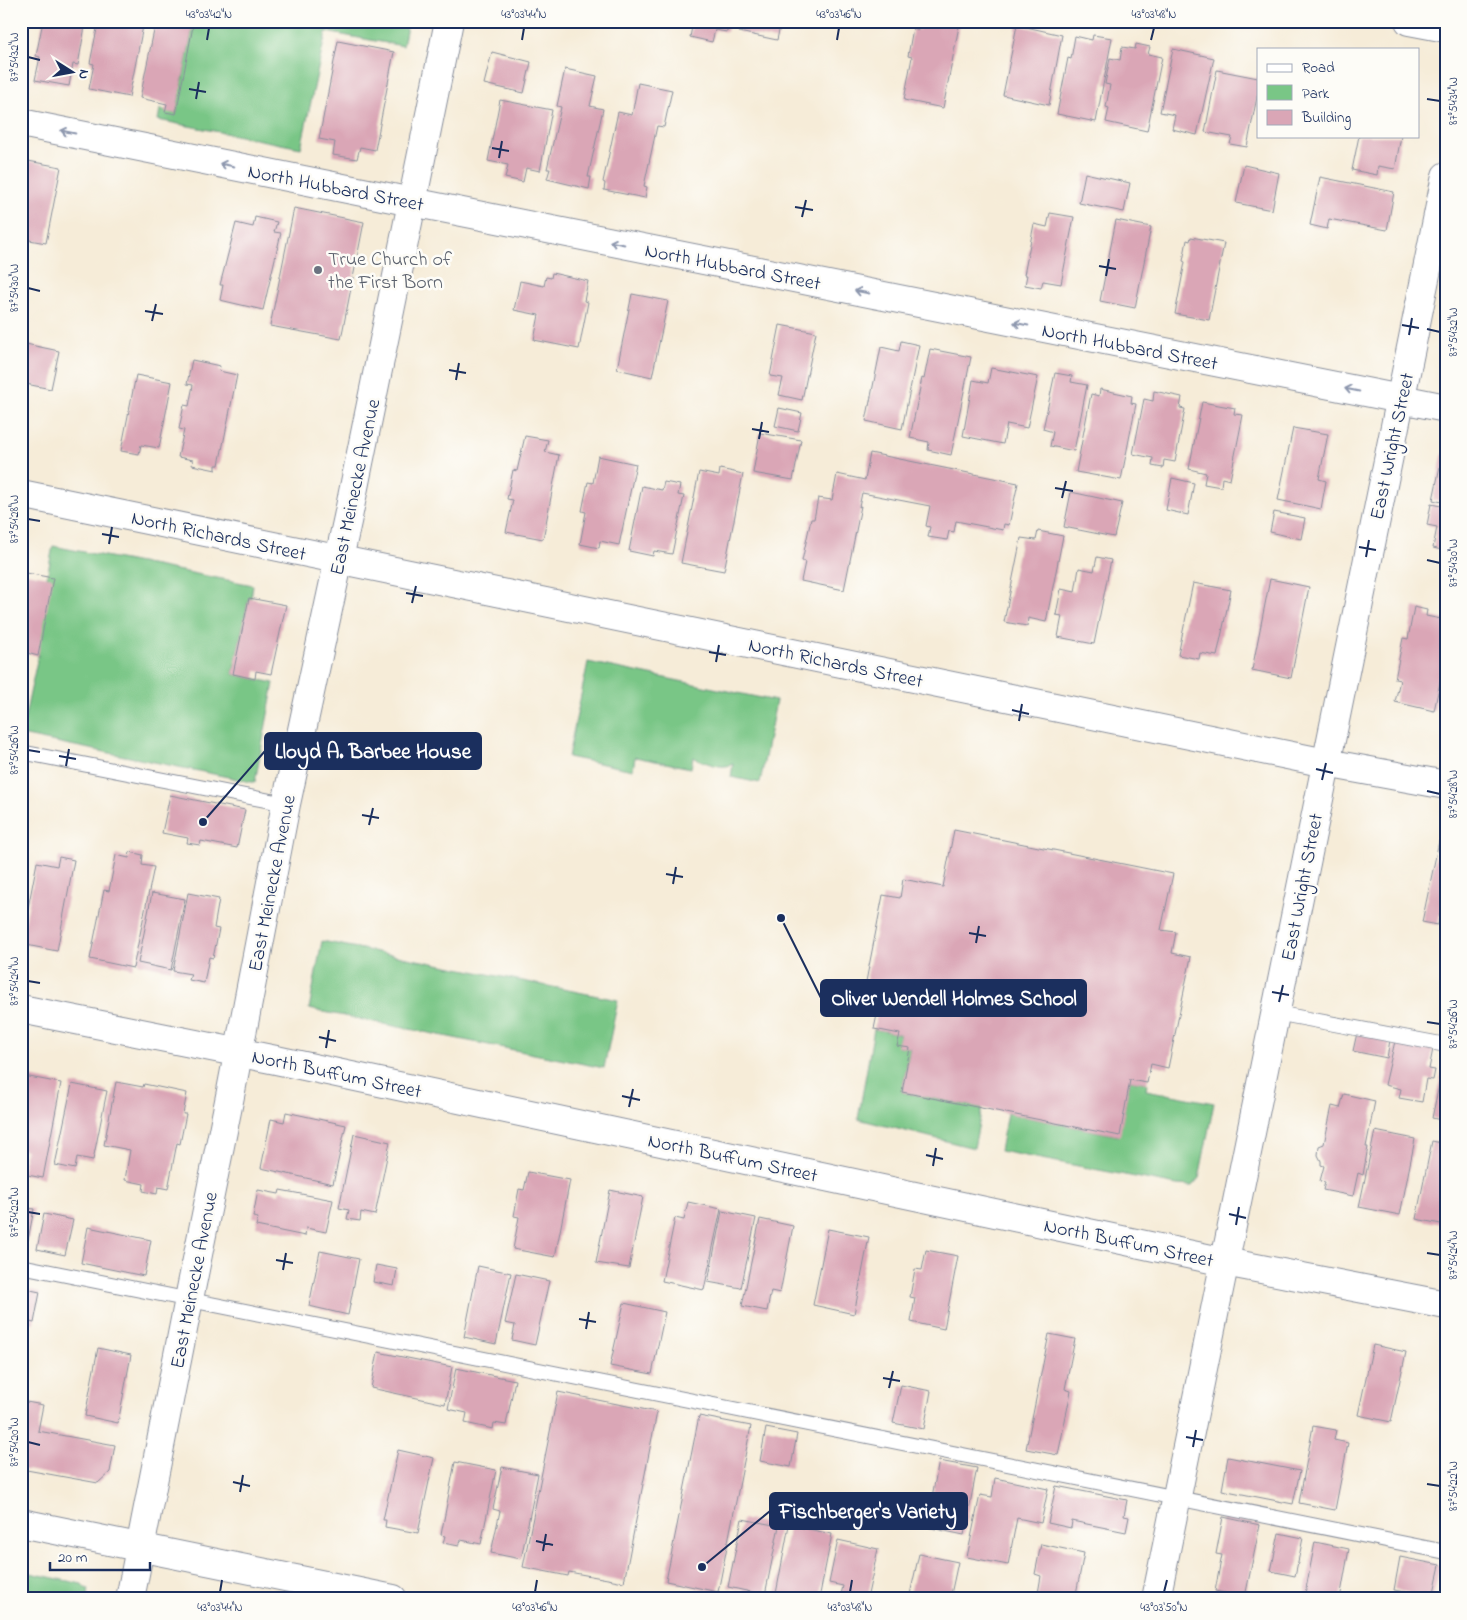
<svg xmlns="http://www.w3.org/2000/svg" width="1467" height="1620" font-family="'Indie Flower',sans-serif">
	<rect width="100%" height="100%" fill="#fdfcf7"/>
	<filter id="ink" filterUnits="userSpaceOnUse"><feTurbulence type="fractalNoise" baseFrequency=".02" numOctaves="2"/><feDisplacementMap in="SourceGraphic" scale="10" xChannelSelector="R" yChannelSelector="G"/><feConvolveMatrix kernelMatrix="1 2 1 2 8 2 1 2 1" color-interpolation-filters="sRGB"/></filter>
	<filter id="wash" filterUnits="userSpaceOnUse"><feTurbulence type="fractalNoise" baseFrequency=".0096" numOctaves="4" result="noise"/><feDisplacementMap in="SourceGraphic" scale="20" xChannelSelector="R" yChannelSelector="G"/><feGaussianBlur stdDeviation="1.12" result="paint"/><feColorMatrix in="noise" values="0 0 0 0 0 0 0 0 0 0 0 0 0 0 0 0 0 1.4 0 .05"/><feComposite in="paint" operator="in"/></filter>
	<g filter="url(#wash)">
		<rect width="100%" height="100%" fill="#f6ecd8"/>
		<g fill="#79c686" stroke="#4a7a72">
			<polygon points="194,21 308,21 327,25 328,21 408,21 403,46 326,32 301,148 158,120 160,109 176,114"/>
			<polygon points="53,546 253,585 251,598 249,598 233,674 274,683 255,782 250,782 233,778 21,735 38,656 47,577"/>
			<path d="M588 662 776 701 760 783 731 777 733 764C721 770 704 762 693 757L691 768 635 757 633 770 568 757Z"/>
			<polygon points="322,941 618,1000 604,1068 309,1009"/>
			<polygon points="874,1029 900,1034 898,1046 910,1048 902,1092 982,1108 974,1148 858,1119"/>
			<polygon points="1130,1080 1147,1083 1146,1090 1214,1103 1199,1178 1192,1186 1177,1185 1000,1151 1007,1113 1119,1136"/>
			<polygon points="21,1571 82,1584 85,1588 89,1589 87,1599 21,1599"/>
		</g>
		<g id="blocks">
			<g fill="#daa6b6">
				<polygon points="43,21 86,21 78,65 73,64 69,86 35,80 40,57 36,56"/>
				<polygon points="102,21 144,21 129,97 89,89 94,64 90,63 98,24 101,25"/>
				<polygon points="156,21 194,21 176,114 165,112 167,104 140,98"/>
				<polygon points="689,21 729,21 727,32 715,30 712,42 690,37 692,27 688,27"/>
				<polygon points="741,21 781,21 777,40 739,32"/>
				<polygon points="921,21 960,21 943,108 904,100 912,57 908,56 913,28 919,30"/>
				<polygon points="1017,25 1062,35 1049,105 1003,95"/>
				<polygon points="1093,35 1112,38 1096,122 1057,114 1068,58 1071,59 1075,36 1092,40"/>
				<polygon points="338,41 394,52 375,150 360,147 357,159 333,155 335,142 319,139"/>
				<polygon points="1136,44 1150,47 1148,54 1162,57 1147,131 1106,122 1109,108 1106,107 1110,85 1105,84 1110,58 1120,60 1122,47 1135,49"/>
				<polygon points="1173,49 1214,58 1197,135 1172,129 1175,115 1160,112"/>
				<polygon points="492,52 531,62 524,93 484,84"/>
				<polygon points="565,69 597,76 590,106 603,109 588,177 591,177 589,189 547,179 550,169 547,169 561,107 557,106"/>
				<polygon points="1217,70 1258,78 1258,92 1247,147 1230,144 1232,137 1205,132"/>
				<polygon points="638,83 672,90 664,127 657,126 644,186 647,187 645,198 604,190 605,183 603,182 618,112 632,115"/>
				<polygon points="500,100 552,110 540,171 526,168 523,182 505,178 508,165 488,161"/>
				<polygon points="1359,136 1401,136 1395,169 1378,166 1377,175 1352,170"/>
				<polygon points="28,161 61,167 46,243 24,239 22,246 21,183 24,184"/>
				<polygon points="1244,165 1279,173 1272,210 1236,203"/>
				<polygon points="1085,173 1130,183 1124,212 1079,203"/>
				<polygon points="1320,177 1394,192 1387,230 1329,219 1327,229 1310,225"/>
				<polygon points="294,208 364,222 341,339 270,326"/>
				<polygon points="1050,213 1074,217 1061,284 1043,281 1041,288 1025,285 1027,275 1024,275 1034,224 1047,227"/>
				<polygon points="255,217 277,222 274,232 281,233 263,310 220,300 223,285 220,285 236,223 253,227"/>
				<polygon points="1116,220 1151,227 1135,308 1100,301"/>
				<polygon points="1191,237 1224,243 1209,320 1175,314 1185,262 1183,261 1187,240 1190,241"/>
				<polygon points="552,273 588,281 584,301 588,302 579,349 534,340 539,315 514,310 520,281 544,286 546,277 551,278"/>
				<polygon points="632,294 668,301 652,377 617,369"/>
				<polygon points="780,325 816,332 802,400 779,395 783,378 770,376"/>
				<polygon points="901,341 919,345 902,429 866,421 881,347 899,351"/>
				<polygon points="21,343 59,351 51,389 21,383"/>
				<polygon points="930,349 971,357 951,455 928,450 929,442 910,438 922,378 924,379"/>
				<polygon points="192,360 220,366 219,371 237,375 219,465 216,465 216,470 192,465 193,460 178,457 184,430 179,429 184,405 189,406 193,385 187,384"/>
				<polygon points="991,368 1038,377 1027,428 1007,424 1003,444 963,436 973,380 988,383"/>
				<polygon points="1055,373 1072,376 1071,382 1087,385 1074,451 1050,446 1053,432 1043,429"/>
				<polygon points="136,375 172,382 159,448 141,445 139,454 121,451"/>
				<polygon points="1100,389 1132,396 1131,403 1136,404 1121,480 1076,472 1091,394 1099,396"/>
				<polygon points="1154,391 1182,397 1180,408 1185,409 1175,462 1164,460 1163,468 1152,466 1153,458 1133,454 1144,399 1153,401"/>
				<polygon points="1202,402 1235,408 1234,414 1243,415 1230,480 1222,478 1221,487 1204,484 1206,473 1189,469"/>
				<polygon points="779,408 802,413 798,431 775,426"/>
				<polygon points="1293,428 1328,434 1319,479 1326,481 1321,509 1278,500"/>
				<polygon points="760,433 801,440 793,480 753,473"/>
				<polygon points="525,436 548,440 545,452 559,455 543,539 506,532 513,500 507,499 513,470 517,471"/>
				<polygon points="1443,452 1446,453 1446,503 1433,500"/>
				<polygon points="870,453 1018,483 1009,525 1004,524 1003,530 956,521 954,532 949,531 947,540 928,537 930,527 926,526 930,506 862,493 859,507 861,506 844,590 801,581 805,562 802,561 811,519 814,519 818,498 832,500 837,474 865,480"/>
				<polygon points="598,456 636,464 619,545 600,541 599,548 580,544 586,512 582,511 588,482 593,483"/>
				<polygon points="720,469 743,474 724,571 681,563 699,472 719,476"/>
				<polygon points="1172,478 1194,483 1188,515 1166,510"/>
				<polygon points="664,482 680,485 678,495 684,496 672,554 654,551 653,556 629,551 642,486 662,490"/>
				<polygon points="1071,492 1122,503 1114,537 1064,527"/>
				<polygon points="1431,504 1446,507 1446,551 1433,548 1437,527 1427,525"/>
				<polygon points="1274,512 1305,518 1301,539 1270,532"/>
				<polygon points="1038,531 1063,536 1046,622 1028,618 1027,626 1004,622 1021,538 1036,540"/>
				<polygon points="1097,557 1111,560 1094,644 1058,637 1062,616 1056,615 1061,589 1075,592 1079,568 1094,571"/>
				<polygon points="21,572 53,578 38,656 27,653 25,661 21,661"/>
				<polygon points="1270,579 1309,587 1291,678 1252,670"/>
				<polygon points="1193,583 1231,590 1217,656 1200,653 1199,659 1178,655"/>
				<polygon points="249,598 286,605 271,674 256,671 255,679 233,674"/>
				<polygon points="1414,607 1427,610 1426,616 1446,620 1446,654 1434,711 1395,702 1400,680 1395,679 1403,638 1408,639"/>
				<polygon points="170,795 245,810 237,848 201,841 200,845 187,843 188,838 162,833"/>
				<polygon points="954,830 1173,874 1161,930 1176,932 1172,953 1191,957 1168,1068 1151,1064 1147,1083 1130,1080 1120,1136 902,1092 910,1048 897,1046 900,1034 874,1029 878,1010 861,1007 883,895 900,898 903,879 943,887"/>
				<polygon points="1439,841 1446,842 1446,915 1440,914 1438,925 1422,922"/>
				<polygon points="130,852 143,855 142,865 154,867 133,968 90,959 104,890 109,891 116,855 129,858"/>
				<polygon points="21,855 29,857 22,893 21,893"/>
				<polygon points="59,857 74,860 57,951 21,944 37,862 57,866"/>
				<polygon points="152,893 185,899 171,970 138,963"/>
				<polygon points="188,893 219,899 214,928 219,929 213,958 209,957 204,983 189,980 191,974 173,971"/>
				<polygon points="1357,1033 1390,1040 1387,1058 1353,1051"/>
				<polygon points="1395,1041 1433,1049 1429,1069 1435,1070 1433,1080 1426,1079 1422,1102 1399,1098 1401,1089 1385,1085"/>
				<polygon points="1445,1057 1446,1057 1446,1121 1432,1118"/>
				<polygon points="24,1076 61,1083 43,1178 22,1174 26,1150 21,1149 21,1093"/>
				<polygon points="116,1082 143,1087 144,1084 187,1093 183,1114 186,1114 180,1144 177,1143 168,1189 158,1187 157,1194 143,1191 144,1184 125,1180 130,1150 104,1145"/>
				<polygon points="72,1084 107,1091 93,1160 77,1157 75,1169 55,1165"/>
				<polygon points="1344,1094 1375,1101 1366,1147 1368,1147 1363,1175 1358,1173 1353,1196 1323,1190 1325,1182 1320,1181 1324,1166 1321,1165 1321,1161 1318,1155 1319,1146 1324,1144 1332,1106 1340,1108"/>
				<polygon points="286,1112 346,1125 333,1184 261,1168 271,1119 284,1122"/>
				<polygon points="1375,1131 1415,1139 1400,1215 1359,1207"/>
				<polygon points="354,1134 390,1142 375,1215 361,1212 360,1221 347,1219 349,1210 339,1208"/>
				<polygon points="1432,1141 1446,1144 1446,1225 1416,1219"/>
				<polygon points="528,1172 570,1180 555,1257 513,1249 519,1217 514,1216 519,1189 524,1190"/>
				<polygon points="258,1190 279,1194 280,1190 333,1200 326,1232 306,1228 305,1236 256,1226 258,1218 253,1217"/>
				<polygon points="610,1190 643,1197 629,1268 596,1263"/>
				<polygon points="688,1202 721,1209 704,1290 662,1281 675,1218 684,1220"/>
				<polygon points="21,1207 34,1209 28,1240 21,1239"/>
				<polygon points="722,1211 756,1218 741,1288 708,1282"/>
				<polygon points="44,1214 73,1220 65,1255 37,1249"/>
				<polygon points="760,1219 793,1226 780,1293 771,1291 767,1311 742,1306"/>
				<polygon points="88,1227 151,1240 144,1276 81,1263"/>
				<polygon points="828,1229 869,1237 854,1314 813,1305"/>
				<polygon points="926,1250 958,1256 944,1329 911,1322 915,1298 910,1297 915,1269 922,1270"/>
				<polygon points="320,1251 359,1259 348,1315 309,1306"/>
				<polygon points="376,1265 397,1269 394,1286 373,1282"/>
				<polygon points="478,1266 511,1273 496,1344 464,1337"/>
				<polygon points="516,1274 549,1281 535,1345 512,1340 515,1325 505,1323"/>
				<polygon points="21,1288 40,1292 34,1323 21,1320"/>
				<polygon points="624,1303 665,1312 652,1374 610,1366"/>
				<polygon points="1049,1334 1075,1339 1065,1389 1071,1391 1058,1455 1026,1449"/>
				<polygon points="1373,1345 1406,1352 1391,1422 1358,1415"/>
				<polygon points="98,1348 131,1355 118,1423 85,1416"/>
				<polygon points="378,1352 452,1367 445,1404 371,1388"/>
				<polygon points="456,1368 515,1380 506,1425 494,1423 493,1429 465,1423 467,1413 448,1409"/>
				<polygon points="901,1385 931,1391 924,1429 893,1423"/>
				<polygon points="558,1392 657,1412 624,1582 569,1572 568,1576 523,1567"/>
				<polygon points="21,1401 43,1405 38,1431 115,1445 110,1472 98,1483 21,1469"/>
				<polygon points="699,1416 751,1426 718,1592 666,1581"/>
				<polygon points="1313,1426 1336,1430 1334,1440 1348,1443 1335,1510 1299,1503"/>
				<polygon points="766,1428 797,1434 791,1467 760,1461"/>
				<polygon points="398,1450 434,1458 418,1533 385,1527 386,1520 383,1520"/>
				<polygon points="1228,1457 1300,1471 1293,1504 1222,1490"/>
				<polygon points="939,1461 977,1468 964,1535 926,1527"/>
				<polygon points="455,1462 496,1470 481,1544 461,1540 459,1546 443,1543 445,1536 441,1535"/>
				<polygon points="502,1467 538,1474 521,1559 491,1553 500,1511 493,1509"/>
				<polygon points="995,1478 1048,1489 1041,1523 1017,1518 1008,1565 967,1557 980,1495 992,1497"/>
				<polygon points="1056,1486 1127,1500 1124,1516 1129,1517 1126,1532 1072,1521 1071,1528 1048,1523"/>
				<polygon points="1223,1517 1260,1525 1245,1597 1215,1591 1222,1555 1216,1554"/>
				<polygon points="742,1519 779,1526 765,1595 728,1587"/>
				<polygon points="789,1525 832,1534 819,1599 775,1599"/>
				<polygon points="1279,1533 1303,1538 1295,1576 1271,1571"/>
				<polygon points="838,1540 878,1549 867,1599 840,1599 843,1586 829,1583"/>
				<polygon points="1315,1542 1349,1549 1340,1599 1304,1599"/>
				<polygon points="1041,1544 1084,1553 1075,1599 1037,1599 1041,1576 1035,1574"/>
				<polygon points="919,1554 958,1562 950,1599 909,1599"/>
				<polygon points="1400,1557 1440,1565 1433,1597 1394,1590"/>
			</g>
		</g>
	</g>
	<g filter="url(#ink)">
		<use href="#blocks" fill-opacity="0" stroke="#888e9b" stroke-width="1"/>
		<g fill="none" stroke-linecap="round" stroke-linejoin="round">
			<defs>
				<g id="lane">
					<polyline points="21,752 286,804"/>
					<polyline points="1276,1013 1446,1045"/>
					<polyline points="21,1266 1446,1552"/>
				</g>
				<g id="street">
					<polyline points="1409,21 1446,28"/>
					<polyline points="21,123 412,202 1446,408"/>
					<polyline points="21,494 1326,763 1446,785"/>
					<polyline points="21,1009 276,1060 1225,1262 1446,1305"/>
					<polyline points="130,1599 189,1299 231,1091 286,804 348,517 449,21"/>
					<polyline points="1156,1599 1446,176"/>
				</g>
				<polyline id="secondary" points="21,1523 393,1599"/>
			</defs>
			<use href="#lane" stroke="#888e9b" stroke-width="16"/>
			<use href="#street" stroke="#888e9b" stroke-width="30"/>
			<use href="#secondary" stroke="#888e9b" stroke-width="30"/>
			<use href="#lane" stroke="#fff" stroke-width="14"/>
			<use href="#street" stroke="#fff" stroke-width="28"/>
			<use href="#secondary" stroke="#fff" stroke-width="28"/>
		</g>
		<defs><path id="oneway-shaft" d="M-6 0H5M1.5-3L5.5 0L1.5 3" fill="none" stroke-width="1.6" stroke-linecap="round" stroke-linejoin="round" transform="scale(1.25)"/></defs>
		<g stroke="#8d97ae">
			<use href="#oneway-shaft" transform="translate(68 132) rotate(-168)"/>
			<use href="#oneway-shaft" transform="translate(227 165) rotate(-169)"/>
			<use href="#oneway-shaft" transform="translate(617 243) rotate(-169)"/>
			<use href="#oneway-shaft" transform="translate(862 292) rotate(-169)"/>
			<use href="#oneway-shaft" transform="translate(1021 324) rotate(-169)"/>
			<use href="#oneway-shaft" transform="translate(1352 390) rotate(-169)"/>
		</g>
	</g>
	<path fill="none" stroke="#1b2f5e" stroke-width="2" d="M207 40 209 28M522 40 524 28M837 40 839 28M1151 40 1154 28M28 57 40 60M189 89 206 92M196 99 199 82M1427 99 1440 101M492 148 509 151M499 158 502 141M795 207 813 210M802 217 806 200M1099 266 1116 269M1106 276 1109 259M28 288 40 291M145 311 163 314M152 321 156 304M1402 325 1419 328M1427 329 1440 332M1409 335 1412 318M449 370 466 373M456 380 459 363M752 429 769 432M759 439 762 422M1055 488 1073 491M1062 498 1066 481M28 519 40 521M102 534 119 537M109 544 112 527M1359 547 1376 550M1366 557 1369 540M1427 560 1440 563M406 593 423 596M412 603 416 586M709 652 726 655M716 662 719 645M1012 710 1029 714M1019 721 1022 704M28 750 40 752M59 756 76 759M66 766 69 749M1316 769 1333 773M1322 780 1326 763M1427 791 1440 794M362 815 379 818M369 825 373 808M666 874 683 877M673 884 676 867M969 933 986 936M976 943 979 926M28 981 40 983M1272 992 1289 995M1279 1002 1283 985M1427 1022 1440 1024M319 1037 336 1041M326 1048 329 1030M622 1096 640 1100M629 1107 633 1089M926 1155 943 1159M933 1166 936 1148M28 1212 40 1214M1229 1214 1246 1218M1236 1225 1239 1207M1427 1253 1440 1255M276 1260 293 1263M283 1270 286 1253M579 1319 596 1322M586 1329 589 1312M883 1378 900 1381M889 1388 893 1371M1186 1437 1203 1440M28 1442 40 1445M1193 1447 1196 1430M233 1482 250 1486M1427 1484 1440 1486M240 1492 243 1475M536 1541 553 1545M543 1551 546 1534M220 1592 222 1580M535 1592 537 1580M850 1592 852 1580M1164 1592 1167 1580"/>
	<circle fill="#6b7280" stroke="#fdfcf7" stroke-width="2" cx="318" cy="270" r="5"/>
	<g text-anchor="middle" stroke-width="5" stroke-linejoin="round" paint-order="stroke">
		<g font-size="20" fill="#1b2f5e" stroke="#fdfcf7">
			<text transform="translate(336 187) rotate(11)" y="7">North Hubbard Street</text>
			<text transform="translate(733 266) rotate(11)" y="7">North Hubbard Street</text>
			<text transform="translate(1130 346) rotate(11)" y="7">North Hubbard Street</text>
			<text transform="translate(1391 446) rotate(-78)" y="7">East Wright Street</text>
			<text transform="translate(354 487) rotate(-78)" y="7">East Meinecke Avenue</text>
			<text transform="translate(219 535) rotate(12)" y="7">North Richards Street</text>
			<text transform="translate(836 662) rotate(12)" y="7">North Richards Street</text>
			<text transform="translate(271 883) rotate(-79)" y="7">East Meinecke Avenue</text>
			<text transform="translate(1301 887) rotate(-79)" y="7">East Wright Street</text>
			<text transform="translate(337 1073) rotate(12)" y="7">North Buffum Street</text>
			<text transform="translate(733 1157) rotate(12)" y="7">North Buffum Street</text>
			<text transform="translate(1129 1242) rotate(12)" y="7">North Buffum Street</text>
			<text transform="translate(193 1280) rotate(-79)" y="7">East Meinecke Avenue</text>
		</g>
		<g font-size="20" fill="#5b616d" stroke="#fdfcf7" text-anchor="start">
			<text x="328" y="265">True Church of<tspan x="328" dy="23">the First Born</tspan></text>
		</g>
	</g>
	<path fill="none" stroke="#1b2f5e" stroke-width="2" d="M203 822L265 751M781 918L821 998M702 1567L770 1511"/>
	<g fill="#1b2f5e" stroke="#fdfcf7" stroke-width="2">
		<circle cx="203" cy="822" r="5"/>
		<circle cx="781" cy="918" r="5"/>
		<circle cx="702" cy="1567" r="5"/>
	</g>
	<g fill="#1b2f5e" stroke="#1b2f5e" stroke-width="2">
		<rect x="265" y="733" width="216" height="36" rx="5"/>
		<rect x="821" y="980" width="265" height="36" rx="5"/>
		<rect x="770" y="1493" width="197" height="36" rx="5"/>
	</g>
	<g font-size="21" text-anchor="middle" font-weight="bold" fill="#fff">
		<text x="373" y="758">Lloyd A. Barbee House</text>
		<text x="954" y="1005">Oliver Wendell Holmes School</text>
		<text x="868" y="1518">Fischberger's Variety</text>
	</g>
	<rect width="1467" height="1620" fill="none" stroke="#fdfcf7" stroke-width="55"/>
	<rect x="1257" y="48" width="162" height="90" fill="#fdfcf7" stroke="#a3aaba"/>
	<rect x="1267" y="64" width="25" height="8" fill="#ffffff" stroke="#a3aaba"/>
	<text x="1302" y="72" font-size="15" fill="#1b2f5e">Road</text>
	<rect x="1267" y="85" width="25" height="15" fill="#79c686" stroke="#a3aaba"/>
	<text x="1302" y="98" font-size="15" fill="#1b2f5e">Park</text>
	<rect x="1267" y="110" width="25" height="15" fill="#daa6b6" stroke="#a3aaba"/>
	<text x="1302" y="122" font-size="15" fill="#1b2f5e">Building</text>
	<g transform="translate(72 72) rotate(101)" stroke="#fdfcf7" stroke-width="4" paint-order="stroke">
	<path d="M0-4L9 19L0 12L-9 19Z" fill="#1b2f5e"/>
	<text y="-8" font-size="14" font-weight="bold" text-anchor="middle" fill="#1b2f5e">N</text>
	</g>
	<path d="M50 1562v8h100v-8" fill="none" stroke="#1b2f5e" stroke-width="2.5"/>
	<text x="58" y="1562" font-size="15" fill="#1b2f5e" stroke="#fdfcf7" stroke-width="4" paint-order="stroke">20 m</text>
	<rect x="28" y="28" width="1412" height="1564" fill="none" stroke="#1b2f5e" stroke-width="2"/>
	<g font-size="12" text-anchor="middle" fill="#1b2f5e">
		<text x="209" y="18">43°03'42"N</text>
		<text x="524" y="18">43°03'44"N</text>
		<text x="839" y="18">43°03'46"N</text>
		<text x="1154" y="18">43°03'48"N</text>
		<text transform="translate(14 57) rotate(-90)" y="4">87°54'32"W</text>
		<text transform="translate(1453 101) rotate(-90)" y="4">87°54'34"W</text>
		<text transform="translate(14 288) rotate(-90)" y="4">87°54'30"W</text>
		<text transform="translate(1453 332) rotate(-90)" y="4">87°54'32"W</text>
		<text transform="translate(14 519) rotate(-90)" y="4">87°54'28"W</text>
		<text transform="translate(1453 563) rotate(-90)" y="4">87°54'30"W</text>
		<text transform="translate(14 750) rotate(-90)" y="4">87°54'26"W</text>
		<text transform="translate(1453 794) rotate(-90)" y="4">87°54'28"W</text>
		<text transform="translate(14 981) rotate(-90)" y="4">87°54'24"W</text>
		<text transform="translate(1453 1024) rotate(-90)" y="4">87°54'26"W</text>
		<text transform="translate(14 1212) rotate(-90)" y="4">87°54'22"W</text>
		<text transform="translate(1453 1255) rotate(-90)" y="4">87°54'24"W</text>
		<text transform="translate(14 1442) rotate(-90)" y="4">87°54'20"W</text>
		<text transform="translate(1453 1486) rotate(-90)" y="4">87°54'22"W</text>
		<text x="220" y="1611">43°03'44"N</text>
		<text x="535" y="1611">43°03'46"N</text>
		<text x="850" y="1611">43°03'48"N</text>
		<text x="1164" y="1611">43°03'50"N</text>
	</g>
</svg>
